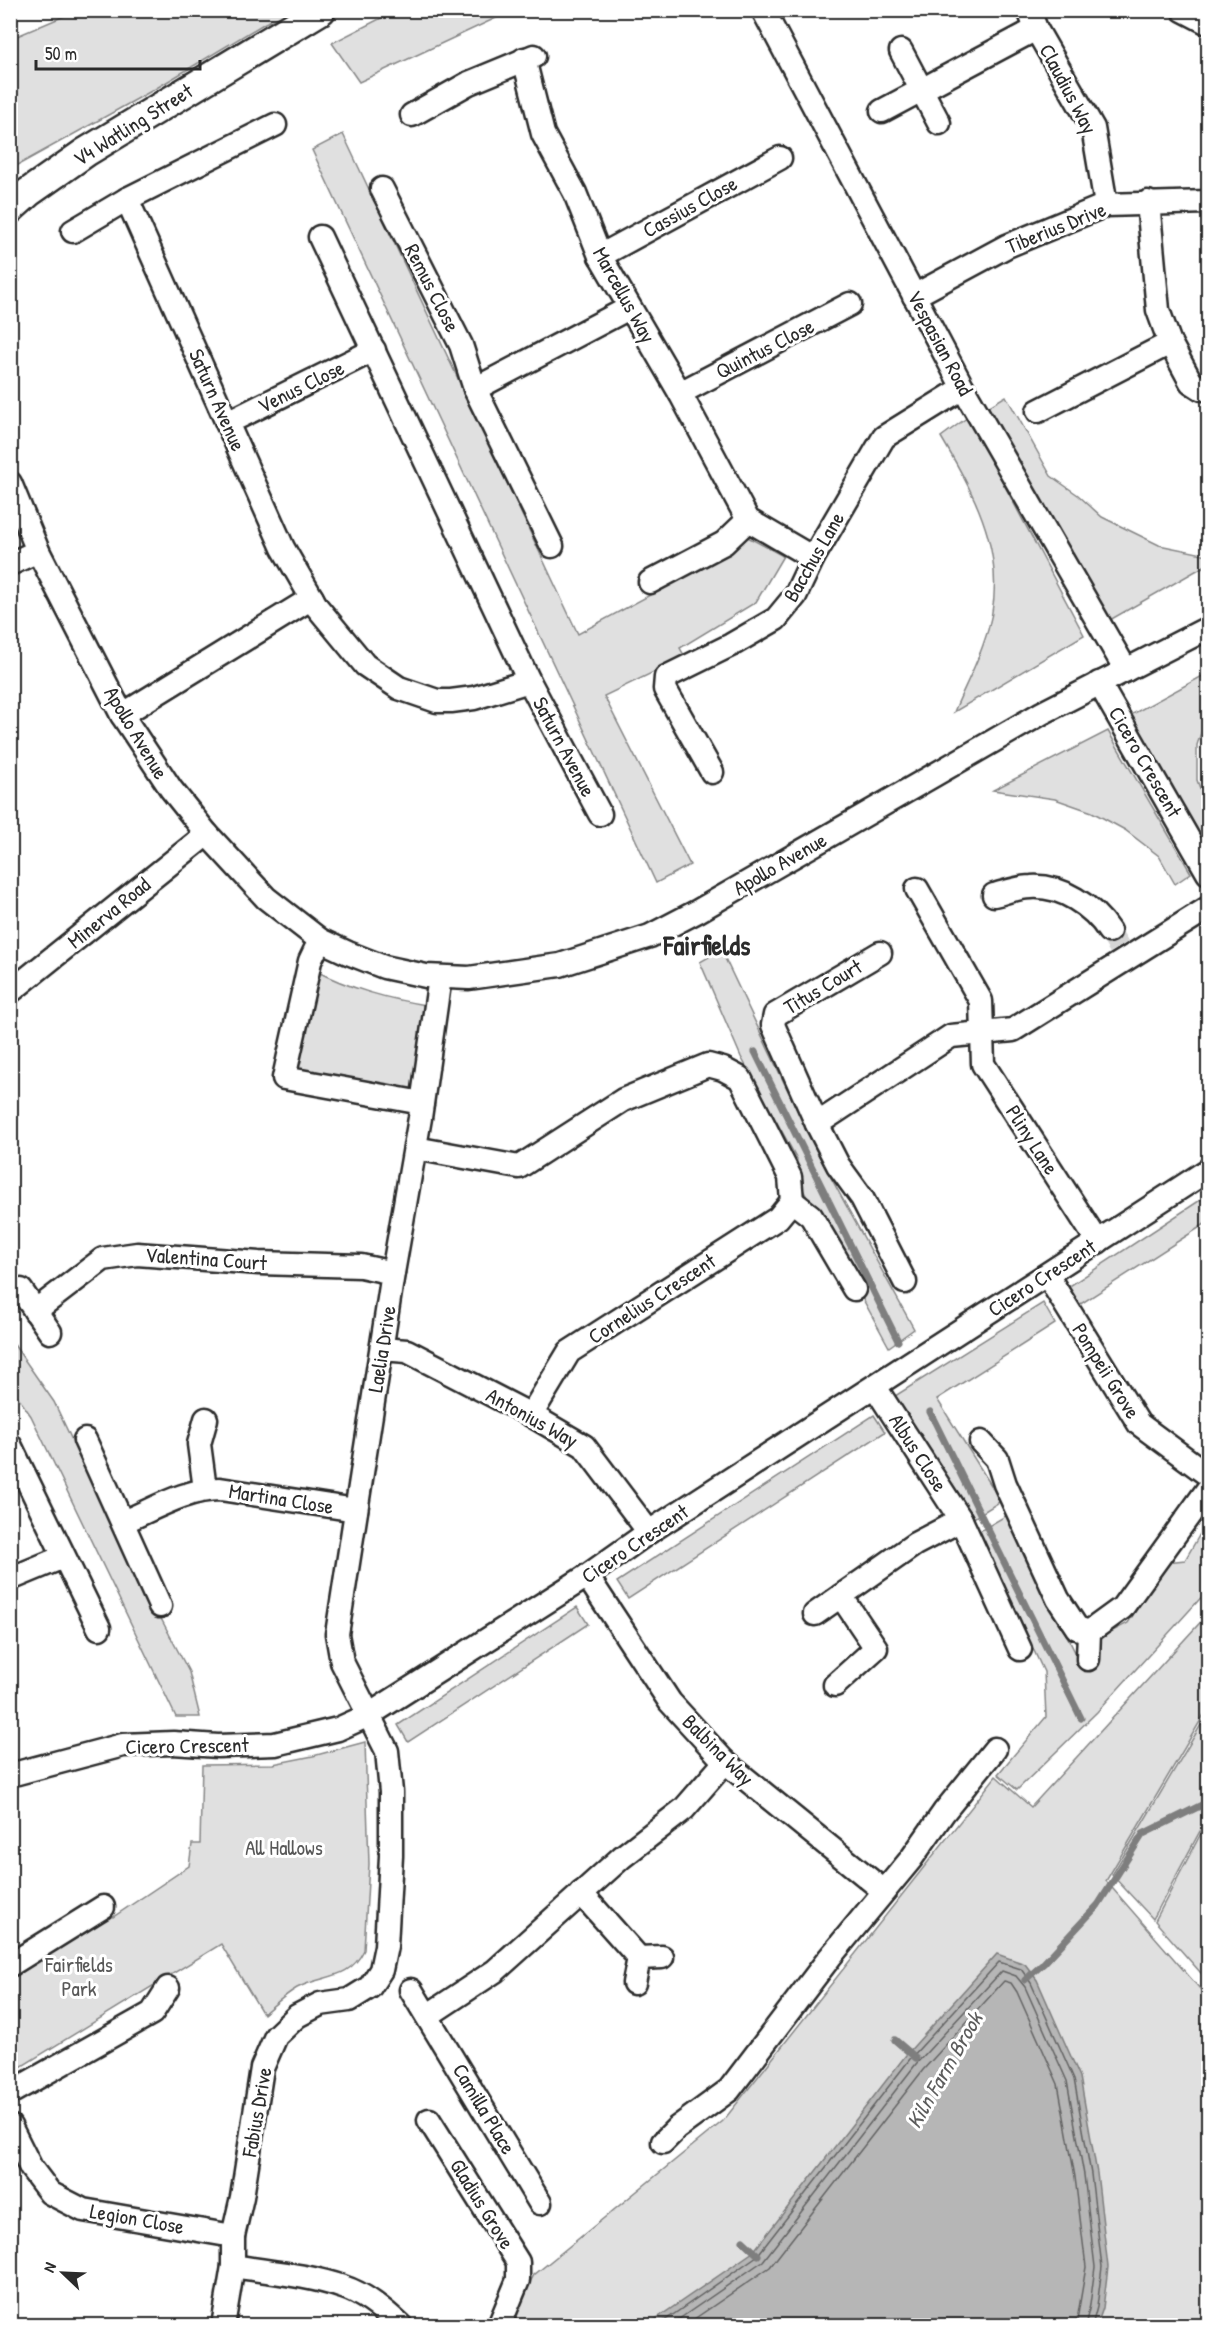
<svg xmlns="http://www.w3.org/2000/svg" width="1219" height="2336" font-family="'Patrick Hand',sans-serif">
	<rect width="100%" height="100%" fill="#fff"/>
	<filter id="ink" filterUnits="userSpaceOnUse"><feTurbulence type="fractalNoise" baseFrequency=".0167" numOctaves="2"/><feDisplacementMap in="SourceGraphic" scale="12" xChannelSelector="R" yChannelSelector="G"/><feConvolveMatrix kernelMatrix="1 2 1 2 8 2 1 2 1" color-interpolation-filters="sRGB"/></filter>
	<g filter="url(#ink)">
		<g fill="#e0e0e0" stroke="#868686" stroke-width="1.5">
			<polygon points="397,10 511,10 511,11 359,82 332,43"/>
			<polygon points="76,11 293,11 265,23 155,89 11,169 10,39"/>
			<polygon points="343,134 578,634 726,554 744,535 783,556 756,602 680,648 685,657 604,696 690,865 656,883 312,150"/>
			<polygon points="1006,396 1051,476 1078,495 1102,517 1159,545 1208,555 1208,564 1103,624 986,408"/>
			<path d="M968 417 1084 635 954 712C963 690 975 668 983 645 1013 567 980 503 941 437Z"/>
			<polygon points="1208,673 1208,712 1197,745 1197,780 1208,810 1208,858 1127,717"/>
			<polygon points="1108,731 1191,873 1175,884 1159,856 1125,830 1092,812 1055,799 993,790"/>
			<polygon points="721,950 819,1156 914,1329 889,1347 795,1175 797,1159 741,1057 700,962"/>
			<path d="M312 969C350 989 388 999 431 1006L418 1099 291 1075Z"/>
			<polygon points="1208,1195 1208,1222 1076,1307 1065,1289"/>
			<polygon points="1043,1303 1055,1324 937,1399 1001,1501 972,1519 895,1396"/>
			<polygon points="10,1339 54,1402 110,1521 189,1672 200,1717 176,1717 31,1416 11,1387"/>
			<polygon points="874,1415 885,1432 628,1599 617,1582"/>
			<polygon points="1007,1515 1082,1666 1096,1668 1101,1637 1128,1623 1167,1562 1185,1560 1208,1520 1208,1590 1097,1712 1017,1790 998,1774 1046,1717 1044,1672 978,1532"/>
			<polygon points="577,1607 588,1624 408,1742 398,1725"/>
			<polygon points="1208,1614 1208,1708 1106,1881 1208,1998 1208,2325 506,2326 534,2275 723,2121 996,1776 1031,1807"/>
			<polygon points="1208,1713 1208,1816 1153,1919 1112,1875"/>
			<path d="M365 1742 369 1864 364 1950C349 1981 323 1974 297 1988 285 1995 274 2005 263 2014L221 1944 11 2073V1965L103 1907 113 1917 189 1866 192 1844H200L202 1765 273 1764 313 1756Z"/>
			<polygon points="1208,1820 1208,1981 1155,1921"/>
		</g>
		<polygon fill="#b6b6b6" stroke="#7e7e7e" stroke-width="1.5" points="997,1954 1025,1964 1037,1980 1080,2077 1097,2173 1108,2267 1103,2308 1097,2325 647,2325 753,2252 906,2055"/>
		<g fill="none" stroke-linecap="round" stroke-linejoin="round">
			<g stroke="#636363" stroke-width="1.5">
				<polyline points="657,2326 757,2256 910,2059 999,1962 1021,1969 1031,1983 1074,2079 1091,2174 1102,2267 1097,2307 1092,2326"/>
				<polyline points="669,2326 763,2261 916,2064 1002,1971 1016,1976 1025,1987 1067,2081 1084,2175 1095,2267 1090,2305 1085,2326"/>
				<polyline points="684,2326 770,2267 923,2070 1004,1981 1011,1983 1017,1992 1058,2084 1075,2177 1086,2267 1076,2326"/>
			</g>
			<g stroke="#7e7e7e" stroke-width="7">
				<polyline points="755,1052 898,1341"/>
				<polyline points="930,1412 1081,1718"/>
				<polyline points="1025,1980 1043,1964 1098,1905 1143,1834 1208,1802"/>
				<polyline points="895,2040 916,2058"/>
				<polyline points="743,2241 758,2255"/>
			</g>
			<polyline stroke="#d5d5d5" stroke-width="22" stroke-dasharray="22 11" stroke-linecap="butt" points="1109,931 1119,947"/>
			<defs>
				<g id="minor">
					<polyline points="763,10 963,388 1126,670"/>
					<polyline points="1029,10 1036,29 1093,128 1106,205"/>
					<polyline points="1183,10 1208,23"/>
					<polyline points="901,51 939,123"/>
					<polyline points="524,59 543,134 575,193 600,256 680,393 748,520 813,558"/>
					<polyline points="882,111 1036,29"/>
					<polyline points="412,115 469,83 534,56"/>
					<polyline points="382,189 461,345 475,389 552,546"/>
					<polyline points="127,199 283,548 317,607 365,665 399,688 437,701 451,701 474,698 529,681"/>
					<polyline points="1148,202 1158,310 1170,343 1191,382 1202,389 1208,389"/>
					<polyline points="73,231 127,199 275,125"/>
					<polyline points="320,237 529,681 600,814"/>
					<polyline points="600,256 780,158"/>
					<polyline points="914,296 1007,246 1106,205 1208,202"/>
					<polyline points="475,389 629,308"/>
					<polyline points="680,393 850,304"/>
					<polyline points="1038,411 1170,343"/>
					<polyline points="227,423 374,350"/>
					<polyline points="10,483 38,551 122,715 171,789 207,834 266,898 320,940 348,953 384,967 426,976 469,978 560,965 650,936 698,911 1042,713 1208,628"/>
					<polyline points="10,564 38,551"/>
					<polyline points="650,582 724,543 748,520"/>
					<polyline points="1099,683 1208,873"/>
					<polyline points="122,715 312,598"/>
					<polyline points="712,772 665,689 666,677 731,645 776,619 795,596 813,558 884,437 963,388"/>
					<polyline points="917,889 981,1001 983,1064 1098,1242"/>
					<path d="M994 895C1006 892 1019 887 1031 887 1061 885 1093 906 1109 931"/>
					<polyline points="320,940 310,961 284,1078 422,1103"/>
					<polyline points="880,953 775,1015 773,1025 817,1124 838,1165 862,1198 905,1282"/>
					<polyline points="10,992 207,834"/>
					<polyline points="817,1124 951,1036 1013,1030 1208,908"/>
					<polyline points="415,1148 519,1167 623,1100 708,1065 723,1069 740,1078 790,1177 792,1201 778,1218 569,1352 531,1415"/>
					<polyline points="792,1201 811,1216 854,1289"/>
					<polyline points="1047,1275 1139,1424 1208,1475"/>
					<polyline points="21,1290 50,1332"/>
					<polyline points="35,1311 103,1259 137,1254 259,1263 361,1266 393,1273"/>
					<polyline points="382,1349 407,1351 531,1415 584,1446 649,1532"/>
					<polyline points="875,1387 961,1520 1020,1649"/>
					<polyline points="85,1440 160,1606"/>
					<polyline points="981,1442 997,1459 1005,1484 1058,1599 1077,1628 1089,1632 1122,1608 1208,1489"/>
					<polyline points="10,1445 99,1628"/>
					<polyline points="205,1489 199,1444 206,1419"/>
					<path d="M123 1522C154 1509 186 1489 220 1489L356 1510"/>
					<polyline points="587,1576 670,1702 725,1762 884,1891"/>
					<polyline points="10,1579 63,1557"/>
					<polyline points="815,1614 915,1544 961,1520"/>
					<polyline points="1088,1659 1089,1632"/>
					<polyline points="835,1685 876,1648 841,1596"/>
					<polyline points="10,1775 123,1745 173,1743 218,1746 275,1744 338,1729 369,1715 587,1576 649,1532 1208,1170"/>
					<polyline points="581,1893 639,1958"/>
					<polyline points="10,1965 103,1907"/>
					<polyline points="634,1983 639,1958 662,1957"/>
					<polyline points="411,1990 540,2203"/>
					<polyline points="427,2016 495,1971 622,1857 684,1809 725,1762"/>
					<polyline points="10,2093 152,2013 168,1988"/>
					<polyline points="429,2120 518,2262 518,2280 499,2326"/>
					<polyline points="10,2126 31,2168 50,2193 83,2210 233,2236"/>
					<polyline points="663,2142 677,2128 729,2090 830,1957 911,1859 944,1812 995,1749"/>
					<path d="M233 2266C269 2272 308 2275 343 2287 365 2294 384 2310 401 2326"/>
					<polyline points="223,2326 233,2266 233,2236 242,2197 262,2068 276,2036 297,2016 320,2004 349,2000 370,1987 381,1970 386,1946 391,1856 391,1792 387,1751 342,1662 337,1634 393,1273 420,1118 440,977"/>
				</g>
				<polyline id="tertiary" points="10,209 29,192 86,152 321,10"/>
			</defs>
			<use href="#minor" stroke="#2b2b2b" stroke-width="27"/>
			<use href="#tertiary" stroke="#2b2b2b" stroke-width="33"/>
			<use href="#minor" stroke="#fff" stroke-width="22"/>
			<use href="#tertiary" stroke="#fff" stroke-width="28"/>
		</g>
	</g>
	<g text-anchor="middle" stroke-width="6" stroke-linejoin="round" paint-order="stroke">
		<g font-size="21" fill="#2b2b2b" stroke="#fff">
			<text transform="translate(1068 89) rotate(62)" y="7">Claudius Way</text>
			<text transform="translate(133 125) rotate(-32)" y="7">V4 Watling Street</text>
			<text transform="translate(690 207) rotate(-29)" y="7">Cassius Close</text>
			<text transform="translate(1056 228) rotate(-22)" y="7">Tiberius Drive</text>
			<text transform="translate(432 288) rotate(63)" y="7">Remus Close</text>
			<text transform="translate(624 295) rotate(61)" y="7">Marcellus Way</text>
			<text transform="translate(940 343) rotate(62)" y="7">Vespasian Road</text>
			<text transform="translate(765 349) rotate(-27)" y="7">Quintus Close</text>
			<text transform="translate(301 387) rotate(-26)" y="7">Venus Close</text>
			<text transform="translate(217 400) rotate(66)" y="7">Saturn Avenue</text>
			<text transform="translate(814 557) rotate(-60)" y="7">Bacchus Lane</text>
			<text transform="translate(136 733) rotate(59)" y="7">Apollo Avenue</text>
			<text transform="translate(564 747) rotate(62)" y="7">Saturn Avenue</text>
			<text transform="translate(1145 762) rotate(60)" y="7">Cicero Crescent</text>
			<text transform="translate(780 864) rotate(-30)" y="7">Apollo Avenue</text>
			<text transform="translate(109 913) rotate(-39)" y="7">Minerva Road</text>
			<text transform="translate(823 987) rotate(-31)" y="7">Titus Court</text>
			<text transform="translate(1032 1140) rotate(57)" y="7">Pliny Lane</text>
			<text transform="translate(206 1259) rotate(4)" y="7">Valentina Court</text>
			<text transform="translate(1042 1278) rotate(-33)" y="7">Cicero Crescent</text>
			<text transform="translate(652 1299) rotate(-33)" y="7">Cornelius Crescent</text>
			<text transform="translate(382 1349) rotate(-81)" y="7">Laelia Drive</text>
			<text transform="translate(1106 1371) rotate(58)" y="7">Pompeii Grove</text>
			<text transform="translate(532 1418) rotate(29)" y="7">Antonius Way</text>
			<text transform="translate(918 1453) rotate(57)" y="7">Albus Close</text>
			<text transform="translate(281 1499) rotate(9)" y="7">Martina Close</text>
			<text transform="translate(635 1544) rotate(-34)" y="7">Cicero Crescent</text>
			<text transform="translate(187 1746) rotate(-1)" y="7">Cicero Crescent</text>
			<text transform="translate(718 1750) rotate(45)" y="7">Balbina Way</text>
			<text transform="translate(484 2109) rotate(59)" y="7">Camilla Place</text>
			<text transform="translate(257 2112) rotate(-80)" y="7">Fabius Drive</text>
			<text transform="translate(482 2204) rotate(58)" y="7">Gladius Grove</text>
			<text transform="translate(137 2219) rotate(10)" y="7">Legion Close</text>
		</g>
		<g font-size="21" fill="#585858" stroke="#fff">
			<text x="284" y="1855">All Hallows</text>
			<text x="79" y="1972">Fairfields<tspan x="79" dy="24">Park</tspan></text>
		</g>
		<g font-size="22" font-style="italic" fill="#5c5c5c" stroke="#fff">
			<text transform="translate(944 2070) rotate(-60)" y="8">Kiln Farm Brook</text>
		</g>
		<g font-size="27" font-weight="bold" fill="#2b2b2b" stroke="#fff">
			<text x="707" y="955">Fairfields</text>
		</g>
	</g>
	<rect width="1219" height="2336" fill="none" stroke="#fff" stroke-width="36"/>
	<rect x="18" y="18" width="1183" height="2300" fill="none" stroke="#2b2b2b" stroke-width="2" filter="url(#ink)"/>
	<g transform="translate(63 2273) rotate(293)" stroke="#ffffff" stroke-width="4.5" paint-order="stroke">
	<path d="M0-4.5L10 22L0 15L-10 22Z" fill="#2b2b2b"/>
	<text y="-9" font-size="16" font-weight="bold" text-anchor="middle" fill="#2b2b2b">N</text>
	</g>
	<path d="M36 60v9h164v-9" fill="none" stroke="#2b2b2b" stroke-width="3"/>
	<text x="45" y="60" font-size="18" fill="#2b2b2b" stroke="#ffffff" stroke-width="4.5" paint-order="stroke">50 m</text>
</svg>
